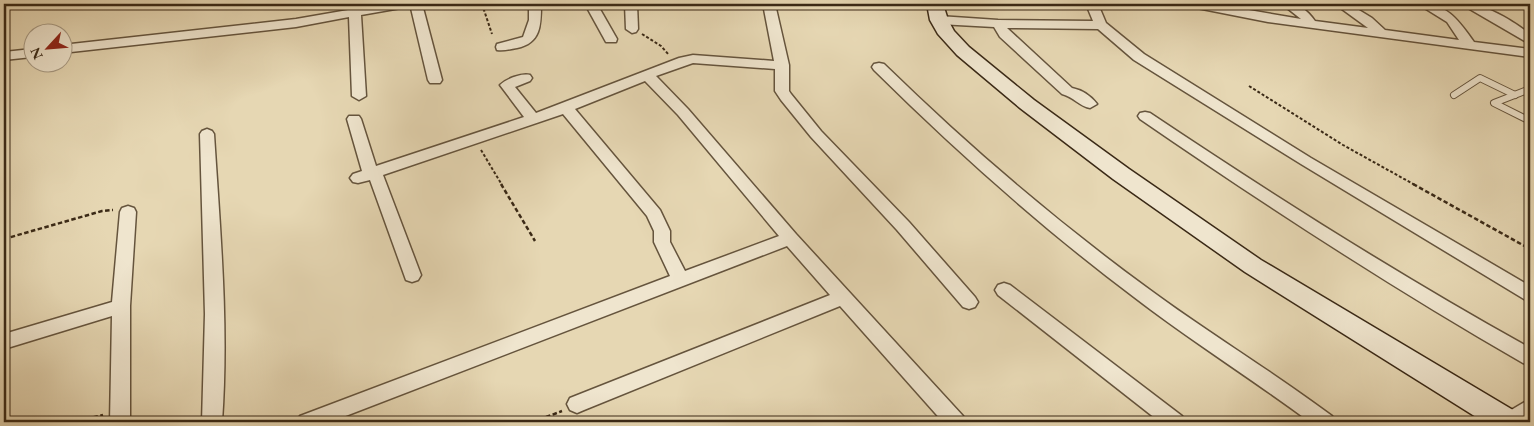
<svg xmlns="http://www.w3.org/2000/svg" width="1534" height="426" font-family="'EB Garamond',serif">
	<rect width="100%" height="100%" fill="#e6d7b3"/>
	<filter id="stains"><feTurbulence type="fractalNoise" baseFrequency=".004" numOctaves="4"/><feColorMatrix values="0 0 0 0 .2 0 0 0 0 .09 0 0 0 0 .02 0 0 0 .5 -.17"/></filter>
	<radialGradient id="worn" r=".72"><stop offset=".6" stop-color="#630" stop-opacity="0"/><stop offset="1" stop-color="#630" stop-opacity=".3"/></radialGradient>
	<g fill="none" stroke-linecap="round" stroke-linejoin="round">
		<defs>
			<g id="service">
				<polyline points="1530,89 1494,103 1530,121"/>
				<polyline points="1454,95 1480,78 1515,95"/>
			</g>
			<g id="minor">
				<polygon points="348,4 360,4 360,8 382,4 407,4 401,8 361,15 366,96 359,100 352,96 349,17 296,27 62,53 62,45 296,19 348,10"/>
				<polygon points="410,4 422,4 442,80 440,83 430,83 428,80"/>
				<path d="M529 4H541C541 25 541 43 517 48 511 49 504 51 497 50L496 47 497 44 523 37 529 20Z"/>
				<polygon points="585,4 597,4 617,39 616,42 606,42"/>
				<polygon points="625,4 637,4 638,29 636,32 632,33 626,29"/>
				<path d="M763 4H775L789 65V91L791 94 821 131 909 222 975 297 978 302 975 307 969 309 963 307 897 230 811 137 781 100 775 91V69L693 63 656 76 688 109 796 234 963 416 966 422H943L840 306 584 410 577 413 570 410 567 404 570 398 830 295 787 246 330 422H297L300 416 670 276 654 242V231L647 216 563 114 383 175 421 275 418 280 412 282 406 280 370 180 358 183 353 182 350 178 353 174 362 171 347 119 349 116H359L361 119 376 166 524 117 500 85C506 79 521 73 530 75L532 78 530 81 515 87 536 113 679 58 693 55 774 61ZM645 81 678 115 779 236 685 271 670 242V231L660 210 575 109Z"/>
				<path d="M1086 4H1098L1106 23 1144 54 1311 158 1530 286V301L1524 299 1301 164 1134 60 1098 29 1007 28 1072 88C1082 90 1091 96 1097 104L1090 108C1079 106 1074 97 1062 94L1000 37 994 27 939 24 933 20 939 16 998 20 1093 21Z"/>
				<path d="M1191 4H1214L1301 19 1282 4C1297 3 1306 8 1315 21L1368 28 1335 4H1349L1372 18 1385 30 1459 40 1447 22 1418 4C1446 2 1459 21 1474 42L1530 49V57L1268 22 1197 8Z"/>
				<path d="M1461 4C1485 3 1511 20 1530 34V44Z"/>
				<polygon points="32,49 32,57 4,60 4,52"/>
				<path d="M879 63 884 64C966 144 1053 219 1146 287 1201 328 1259 363 1314 403L1332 416 1335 422H1310C1252 379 1191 341 1134 297 1042 228 956 151 874 70L872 67 874 64Z"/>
				<path d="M1145 112 1150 113C1274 196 1400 276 1530 348V365L1523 363C1391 287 1265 205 1140 119L1138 116 1140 113Z"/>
				<path d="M207 129 212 131 214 134C220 230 229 326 222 422H202L205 314 200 134 202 131Z"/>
				<polygon points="128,206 134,208 136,212 130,306 130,422 110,422 112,316 4,349 4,334 112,302 120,212 122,208"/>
				<polygon points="1004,283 1010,285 1182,416 1185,422 1160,422 998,295 995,290 998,285"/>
				<polygon points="1530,399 1530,419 1525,422 1498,422 1501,416"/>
			</g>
			<polygon id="secondary" points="927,4 943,4 948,20 954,31 969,47 1034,100 1129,169 1261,260 1518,413 1522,422 1484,422 1245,272 1113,179 1020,108 957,55 938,34 930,20"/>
		</defs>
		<use href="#service" stroke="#65543d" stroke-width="8"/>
		<use href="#minor" stroke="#65543d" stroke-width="3"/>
		<use href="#secondary" stroke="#3a2916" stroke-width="3"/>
		<g stroke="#3a2916" stroke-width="2" stroke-dasharray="3 2" stroke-linecap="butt">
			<polyline points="482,4 492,34"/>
			<polyline points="642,34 661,46 669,55"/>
			<polyline points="1249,86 1343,145 1415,185"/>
			<polyline points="481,150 502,185"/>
		</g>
		<g stroke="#3a2916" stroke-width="2.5" stroke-dasharray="4.5 2.5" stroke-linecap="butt">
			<polyline points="501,184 535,241"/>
			<polyline points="1413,184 1530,249"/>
			<polyline points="4,239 102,211 113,210"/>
			<polyline points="73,422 103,415"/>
			<polyline points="533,422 562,411"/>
		</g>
		<use href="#service" stroke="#efe5ce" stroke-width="6"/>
		<use href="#minor" fill="#efe5ce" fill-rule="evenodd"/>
		<use href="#secondary" fill="#efe5ce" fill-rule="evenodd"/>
	</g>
	<rect width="1534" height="426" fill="none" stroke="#e6d7b3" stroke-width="20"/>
	<rect x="5" y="5" width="1524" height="416" fill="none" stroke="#3a2916" stroke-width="2.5"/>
	<rect x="10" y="10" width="1514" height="406" fill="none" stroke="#3a2916"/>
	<g transform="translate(48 48) rotate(244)"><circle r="24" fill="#efe5ce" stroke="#a79a84"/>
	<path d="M0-4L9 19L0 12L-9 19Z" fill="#8f2418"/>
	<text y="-8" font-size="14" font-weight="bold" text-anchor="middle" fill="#3a2916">N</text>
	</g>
	<rect width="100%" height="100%" filter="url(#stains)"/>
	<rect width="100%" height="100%" fill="url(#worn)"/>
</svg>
